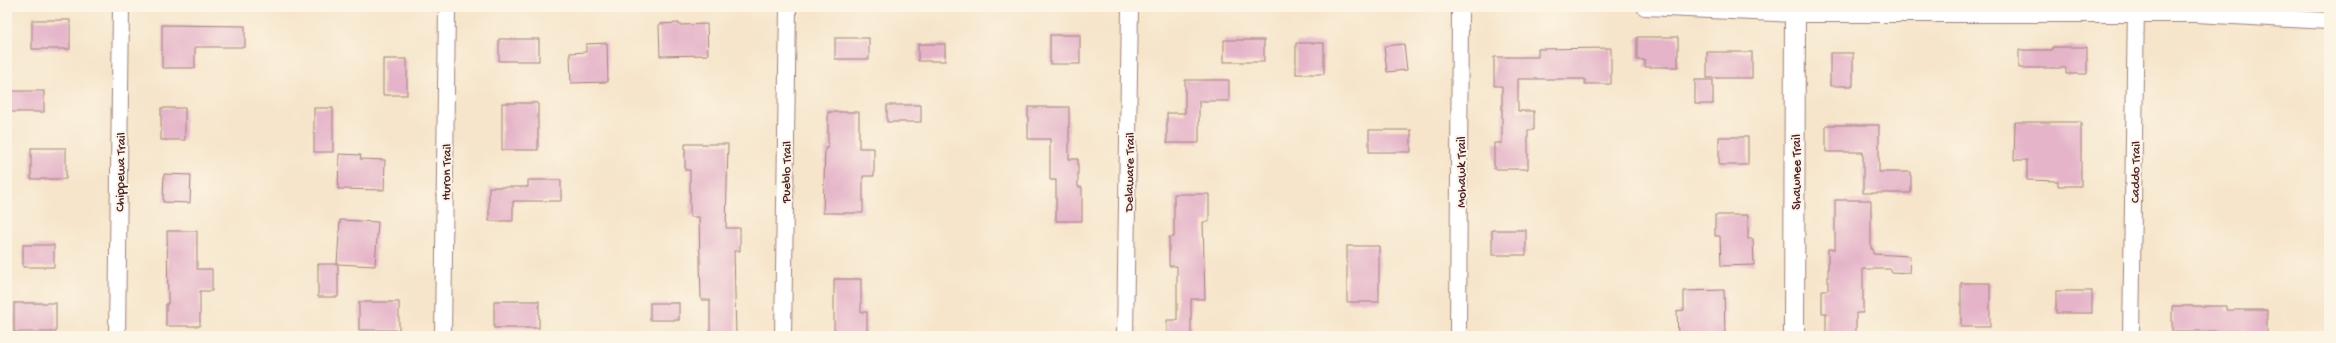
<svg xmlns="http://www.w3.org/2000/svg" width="2336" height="343" font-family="'Gochi Hand',sans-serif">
	<rect width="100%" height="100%" fill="#fcf5e5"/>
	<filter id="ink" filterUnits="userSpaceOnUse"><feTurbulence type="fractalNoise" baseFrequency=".025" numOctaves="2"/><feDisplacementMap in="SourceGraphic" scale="8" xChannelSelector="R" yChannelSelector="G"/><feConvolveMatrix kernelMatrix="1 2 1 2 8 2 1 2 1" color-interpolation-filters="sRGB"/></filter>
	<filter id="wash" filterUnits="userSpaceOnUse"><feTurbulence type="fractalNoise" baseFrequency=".012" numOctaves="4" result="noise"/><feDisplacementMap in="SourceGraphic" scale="16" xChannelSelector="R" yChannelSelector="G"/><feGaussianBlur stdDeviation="0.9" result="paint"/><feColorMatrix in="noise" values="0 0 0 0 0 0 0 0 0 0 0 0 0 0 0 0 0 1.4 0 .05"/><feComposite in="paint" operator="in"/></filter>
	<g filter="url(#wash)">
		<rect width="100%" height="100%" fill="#f6e5cb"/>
		<g id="blocks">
			<g fill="#e5b4c9">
				<rect x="32" y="20" width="38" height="29"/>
				<polygon points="679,23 679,25 707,24 708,55 660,56 659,24"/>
				<polygon points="162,25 245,26 245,47 195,47 195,68 162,68"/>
				<rect x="1050" y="35" width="30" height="29"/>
				<polygon points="1637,37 1678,37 1678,67 1645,67 1645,60 1637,60"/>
				<rect x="835" y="38" width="34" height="21"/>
				<rect x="499" y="39" width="40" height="22"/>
				<rect x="1224" y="40" width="40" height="22"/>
				<polygon points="607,43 608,82 571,83 570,53 586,52 586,44"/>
				<rect x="1296" y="43" width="28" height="31"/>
				<rect x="918" y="44" width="27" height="17"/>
				<polygon points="1404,44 1407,70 1387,72 1384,46"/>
				<polygon points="2052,47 2087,47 2087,74 2066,74 2066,68 2019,68 2019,50 2052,50"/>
				<polygon points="1611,48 1611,84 1585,84 1585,79 1518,79 1518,111 1534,111 1534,130 1528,130 1528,169 1494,169 1494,143 1502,143 1502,86 1494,86 1494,57 1538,57 1538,49"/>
				<rect x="1707" y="52" width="45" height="26"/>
				<rect x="1830" y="53" width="23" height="33"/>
				<rect x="383" y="59" width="24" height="36"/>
				<polygon points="1185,80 1229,80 1229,101 1199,101 1199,143 1167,143 1167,113 1185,113"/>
				<rect x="1695" y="80" width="18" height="24"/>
				<rect x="10" y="91" width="34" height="21"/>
				<rect x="502" y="103" width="36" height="47"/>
				<rect x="887" y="105" width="34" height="17"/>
				<polygon points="1028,107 1069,107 1069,159 1078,159 1078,187 1082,187 1082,221 1056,221 1056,180 1050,180 1050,139 1028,139"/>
				<rect x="161" y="108" width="24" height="32"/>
				<rect x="314" y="108" width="19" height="44"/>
				<polygon points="828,112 859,112 859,148 874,148 874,176 863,176 863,213 823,213 825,148 828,148"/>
				<polygon points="2015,122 2081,122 2081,186 2058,186 2058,181 2027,180 2027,160 2014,160"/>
				<polygon points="1826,125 1879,125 1879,172 1911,172 1911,193 1863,193 1863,152 1826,152"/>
				<rect x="1369" y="130" width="42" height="22"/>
				<rect x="1719" y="137" width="29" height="28"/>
				<polygon points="685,144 728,144 726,228 740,228 740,251 734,251 736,336 710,336 710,300 701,300 699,217 690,217 690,170 685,170"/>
				<rect x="31" y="148" width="35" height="31"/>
				<polygon points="339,154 361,155 360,159 385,160 384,190 338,189"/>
				<polygon points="164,174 191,175 190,203 163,202"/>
				<polygon points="528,180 561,180 561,201 513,201 513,221 489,221 489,187 528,187"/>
				<polygon points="1174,194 1209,194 1209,222 1203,222 1205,299 1191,299 1191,336 1167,336 1167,320 1177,320 1177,266 1169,266 1169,237 1174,237"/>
				<polygon points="1835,200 1871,200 1871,249 1873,249 1873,254 1910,256 1909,273 1891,272 1891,269 1863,269 1863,313 1856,313 1856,336 1826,336 1826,313 1822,313 1822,290 1828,290 1828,249 1835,249"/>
				<polygon points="1715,215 1748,215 1748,239 1753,239 1754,265 1721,266 1720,236 1715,236"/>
				<polygon points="340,220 378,222 375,266 338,264 338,297 318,297 318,264 337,264"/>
				<rect x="1492" y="230" width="34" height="25"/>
				<polygon points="167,231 197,231 197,269 212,269 212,291 200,291 200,326 166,326 166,304 168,304"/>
				<rect x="23" y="245" width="31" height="22"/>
				<rect x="1347" y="246" width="32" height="56"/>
				<polygon points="834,279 861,279 861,312 867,312 867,336 834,336"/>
				<rect x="1961" y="283" width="29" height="44"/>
				<polygon points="1724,290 1725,336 1678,336 1677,311 1684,310 1684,291"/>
				<rect x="2056" y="291" width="36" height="22"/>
				<rect x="494" y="301" width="45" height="27"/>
				<rect x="359" y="302" width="40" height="28"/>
				<rect x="14" y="303" width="42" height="29"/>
				<rect x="650" y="303" width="29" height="17"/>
				<polygon points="2172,306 2226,306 2226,310 2267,310 2267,336 2240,336 2240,331 2172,331"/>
			</g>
		</g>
	</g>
	<g filter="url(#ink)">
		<use href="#blocks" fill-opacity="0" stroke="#a0827b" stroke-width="1"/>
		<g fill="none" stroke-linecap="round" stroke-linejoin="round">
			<defs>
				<g id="minor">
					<polyline points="1645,7 1794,14 2195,14 2329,21"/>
					<polyline points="117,336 121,7"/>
					<polyline points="443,336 447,7"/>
					<polyline points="783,336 788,7"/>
					<polyline points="1125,336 1130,7"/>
					<polyline points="1458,336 1460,7"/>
					<polyline points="2131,336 2136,7"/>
				</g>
				<polyline id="tertiary" points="1794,336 1795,7"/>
			</defs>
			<use href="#minor" stroke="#a0827b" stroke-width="18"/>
			<use href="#tertiary" stroke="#a0827b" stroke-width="22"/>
			<use href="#minor" stroke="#fff" stroke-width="16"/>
			<use href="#tertiary" stroke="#fff" stroke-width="20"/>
		</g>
	</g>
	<g text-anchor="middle" stroke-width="4" stroke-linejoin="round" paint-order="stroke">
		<g font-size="13" fill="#4a1f2b" stroke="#fcf5e5">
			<text transform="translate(119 172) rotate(-89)" y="5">Chippewa Trail</text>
			<text transform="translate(445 172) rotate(-89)" y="5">Huron Trail</text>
			<text transform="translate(785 172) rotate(-89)" y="5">Pueblo Trail</text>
			<text transform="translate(1128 172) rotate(-89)" y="5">Delaware Trail</text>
			<text transform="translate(1460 172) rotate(-90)" y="5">Mohawk Trail</text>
			<text transform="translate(1795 172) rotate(-90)" y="5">Shawnee Trail</text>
			<text transform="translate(2134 172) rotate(-89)" y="5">Caddo Trail</text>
		</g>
	</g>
	<rect width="2336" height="343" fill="none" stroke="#fcf5e5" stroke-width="24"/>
</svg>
